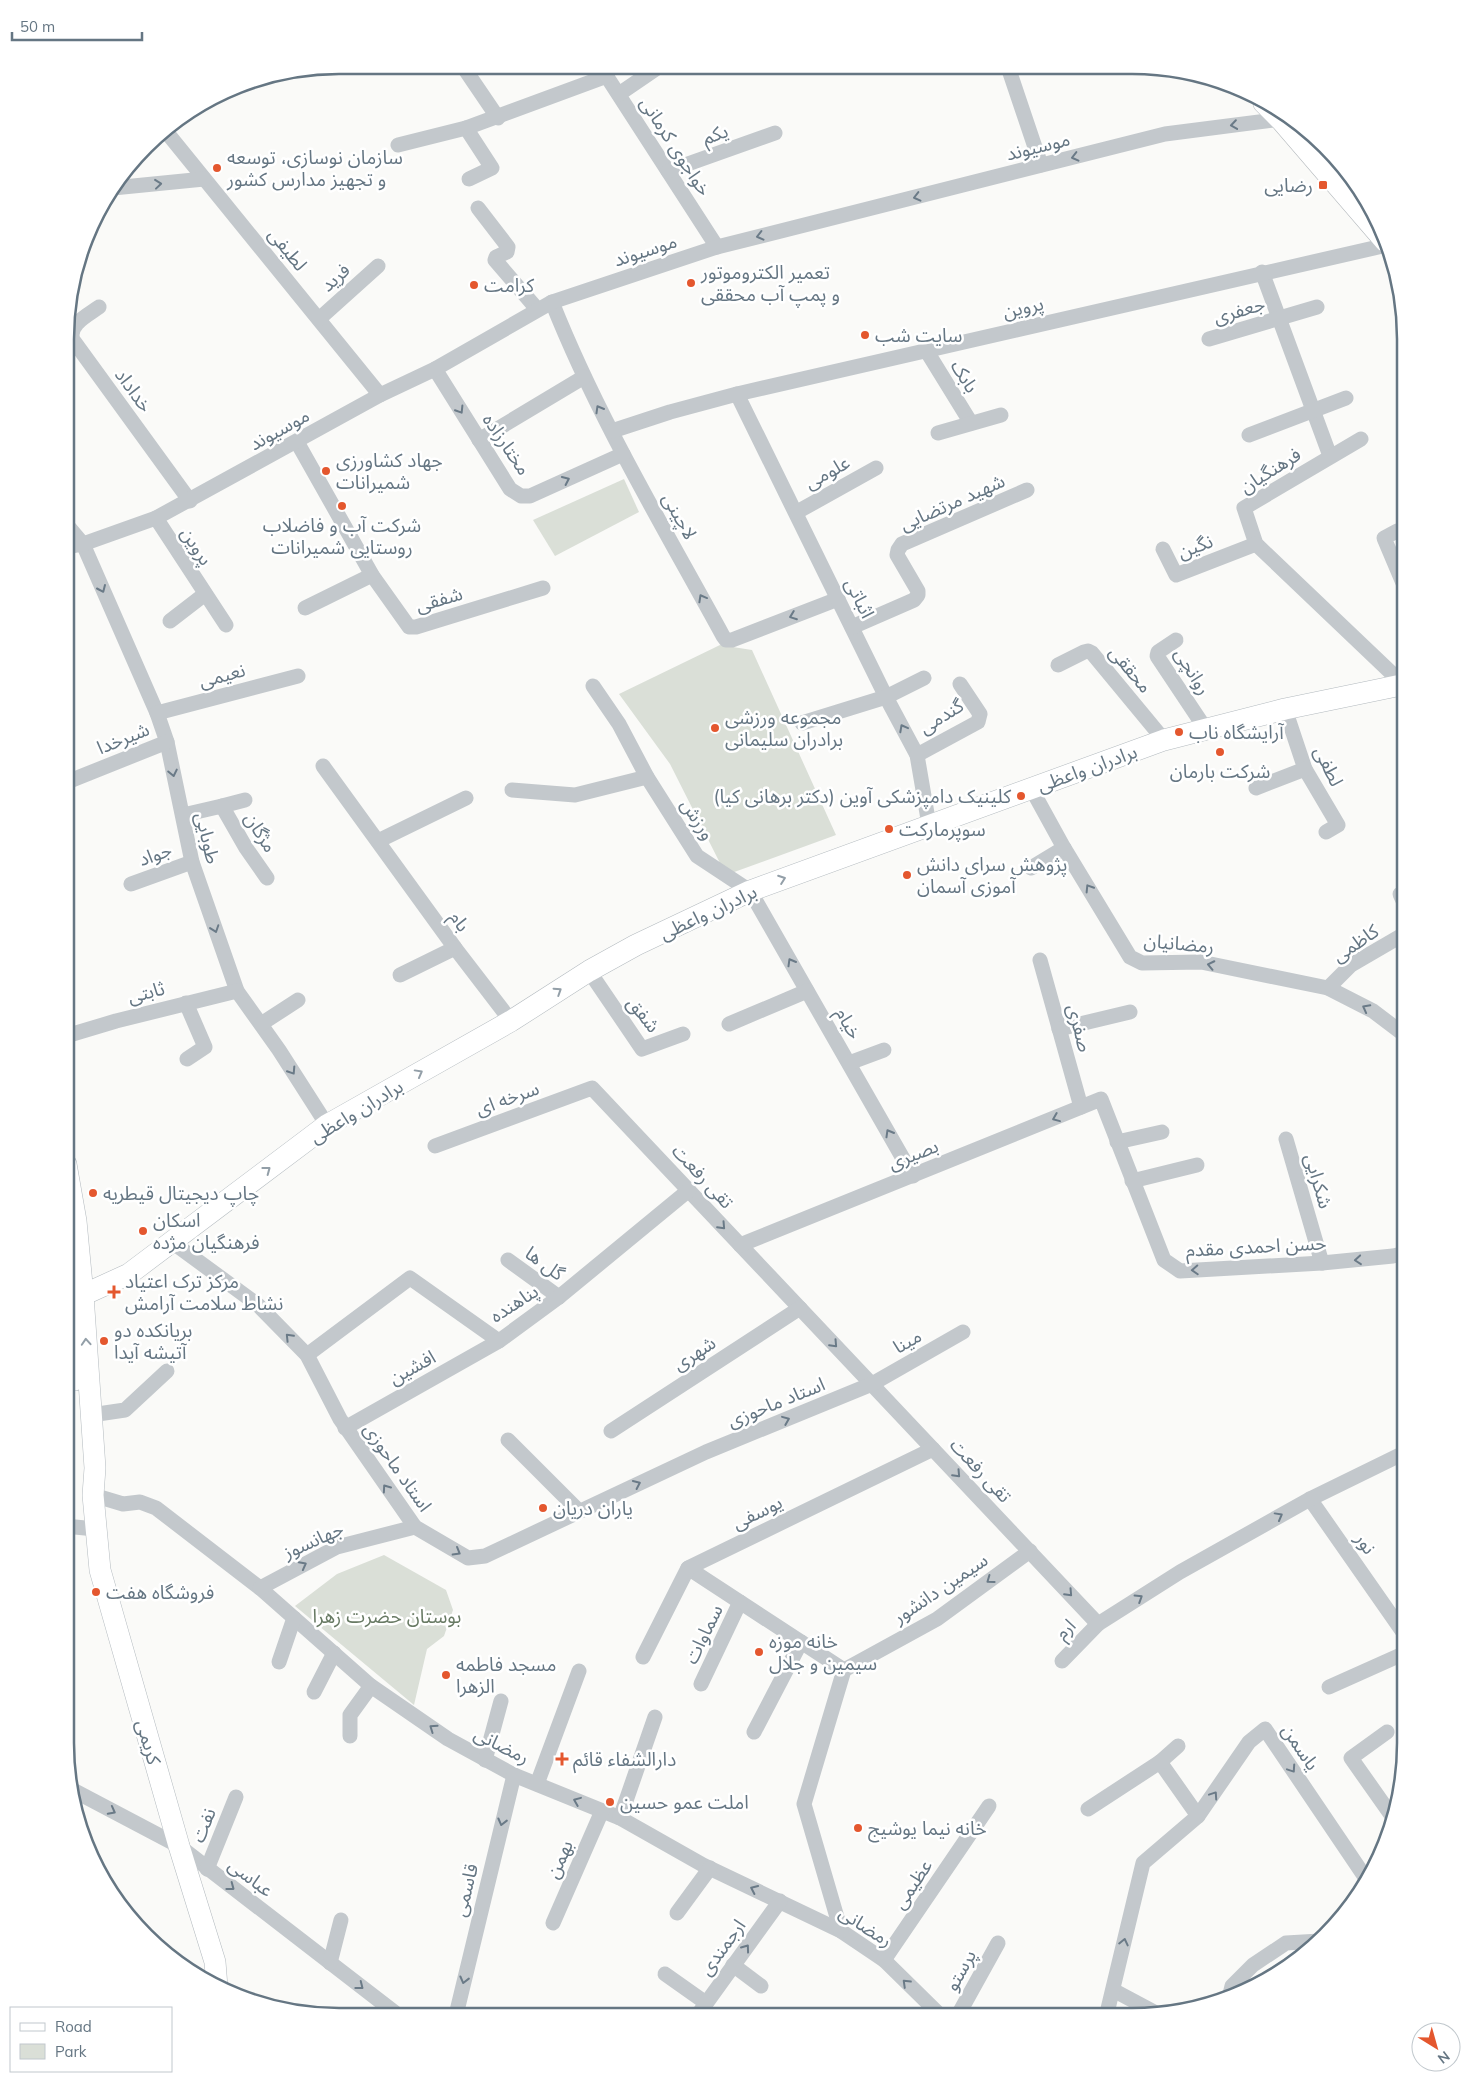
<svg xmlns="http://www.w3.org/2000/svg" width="1471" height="2082" font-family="Mulish,'Noto Sans Arabic',sans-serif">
	<rect width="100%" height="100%" fill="#fafaf8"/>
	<g fill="#dadfd7">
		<polygon points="624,479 639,512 555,556 533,520"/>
		<polygon points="720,645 752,650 836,835 726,875 670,764 619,694"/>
		<polygon points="384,1555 446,1590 453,1610 444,1636 427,1649 414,1705 295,1606 337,1574"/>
	</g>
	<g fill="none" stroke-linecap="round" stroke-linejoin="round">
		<defs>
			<g id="secondary">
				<polyline points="66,1164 76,1221 83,1295 95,1468 93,1495 100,1570 179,1846 215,1962 217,1987"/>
				<polyline points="83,1295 129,1274 327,1125 511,1021 589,971 636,945 750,891 1164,740 1285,709 1406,684"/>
				<polyline points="66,1311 75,1380"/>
			</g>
			<polyline id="primary" points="1265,102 1282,119 1386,240"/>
		</defs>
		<use href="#secondary" stroke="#b3babf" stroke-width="22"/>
		<use href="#primary" stroke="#b5babe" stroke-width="25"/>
		<g stroke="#c3c8cc" stroke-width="15">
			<polyline points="462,65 498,118"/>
			<polyline points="600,66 717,247"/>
			<polyline points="1008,67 1041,165"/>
			<polyline points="619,94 660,66"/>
			<polyline points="466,128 492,168 469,179"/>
			<polyline points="164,129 380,395"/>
			<polyline points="398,145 466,128 607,76"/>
			<polyline points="668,171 775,133"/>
			<polyline points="113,188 204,179"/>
			<polyline points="478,208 508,247 507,252 496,257 495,260 537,309"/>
			<polyline points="1262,272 1330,456"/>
			<path d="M552 302C598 418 663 526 723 636L726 640H732L838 599"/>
			<path d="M99 307C88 315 67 325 73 340L190 501"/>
			<polyline points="319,319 378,266"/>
			<polyline points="1209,339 1317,307"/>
			<polyline points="926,350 971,423"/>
			<polyline points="435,369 510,489 521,496 530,496 623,454"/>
			<polyline points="737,394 886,697 917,755 929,825"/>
			<polyline points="612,431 670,412 737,394 1387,245"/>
			<polyline points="938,433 1001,415"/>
			<polyline points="1249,435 1346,398"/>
			<polyline points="1361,439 1244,508 1256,544 1404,685"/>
			<polyline points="479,440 584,377"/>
			<polyline points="297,442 372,575 409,627 416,627 543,588"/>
			<polyline points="797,512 876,468"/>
			<polyline points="156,518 226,625"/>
			<polyline points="67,525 83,544 157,713 167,742 192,862 237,991 279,1050 327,1125"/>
			<polyline points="1397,531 1384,538 1406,590"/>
			<polyline points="67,547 83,544 156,518 380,395 435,369 552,302 717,247 1165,134 1282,119"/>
			<polyline points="1163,549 1176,575 1256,544"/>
			<polyline points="305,608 372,575"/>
			<polyline points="170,621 205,594"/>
			<polyline points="852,627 914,600 918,595 918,591 897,555 898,550 902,544 1027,490"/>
			<polyline points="1176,640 1158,652 1157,656 1205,728"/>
			<polyline points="1058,665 1084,652 1088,651 1092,653 1164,740"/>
			<polyline points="593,686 619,724 647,777 697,856 750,891 913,1176"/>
			<polyline points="1285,709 1305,769 1338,825 1326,832"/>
			<polyline points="157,713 298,676"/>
			<polyline points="802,723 886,697 924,678"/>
			<polyline points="917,755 978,722 980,714 960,684"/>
			<polyline points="323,766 455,948 511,1021"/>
			<polyline points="67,782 167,742"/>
			<polyline points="1031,788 1064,848 1130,957 1142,963 1201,962 1328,988 1373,1011 1406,1036"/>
			<polyline points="1256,788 1305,769"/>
			<polyline points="512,790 575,795 647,777"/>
			<polyline points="222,806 245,800"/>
			<polyline points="183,815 222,806 246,848 267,878"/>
			<polyline points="378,841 466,798"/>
			<polyline points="1031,868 1064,848"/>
			<polyline points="131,884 192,862"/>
			<polyline points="1400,894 1406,907"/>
			<polyline points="1040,960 1081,1107"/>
			<polyline points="589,971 642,1049 683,1034"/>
			<polyline points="400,975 455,948"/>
			<polyline points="1328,988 1351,965 1406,933"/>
			<polyline points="186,1003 205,1047 187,1059"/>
			<polyline points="261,1024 298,1000"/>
			<polyline points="729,1024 807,991"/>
			<polyline points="1059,1029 1130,1012"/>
			<polyline points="66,1036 116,1021 237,991"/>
			<polyline points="849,1063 884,1050"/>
			<polyline points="1286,1139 1322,1263"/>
			<polyline points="1117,1142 1162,1132"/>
			<polyline points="435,1146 592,1088 1098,1624"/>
			<polyline points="1132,1181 1197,1165"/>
			<polyline points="172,1242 258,1305 307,1355 340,1419 415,1527 468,1558 485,1556 706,1452 872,1384 963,1332"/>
			<polyline points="740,1245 1101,1099 1164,1260 1180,1271 1322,1263 1393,1256 1406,1253"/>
			<polyline points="508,1260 559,1297"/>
			<polyline points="307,1355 410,1278 499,1341"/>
			<polyline points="91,1415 125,1410 167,1371"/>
			<polyline points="345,1428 499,1341 559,1297 689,1190"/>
			<polyline points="611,1431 800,1308"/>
			<polyline points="508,1440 579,1511"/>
			<polyline points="93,1495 123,1504 140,1502 156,1508 260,1588 371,1686 448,1739 514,1775 620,1818 703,1865 841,1931 884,1960 941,2016"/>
			<polyline points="1310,1499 1405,1635"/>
			<polyline points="65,1526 95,1529"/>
			<polyline points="688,1568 844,1670"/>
			<polyline points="260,1588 337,1547 415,1527"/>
			<polyline points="643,1657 688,1568 933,1449"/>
			<polyline points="1062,1661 1098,1624 1180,1572 1310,1499 1406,1452"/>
			<polyline points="279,1662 294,1618"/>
			<polyline points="701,1684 740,1602"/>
			<polyline points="1329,1687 1405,1653"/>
			<polyline points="314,1692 334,1653"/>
			<polyline points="754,1732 801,1642"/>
			<polyline points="1387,1732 1351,1758 1394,1819"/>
			<polyline points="350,1736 350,1715 371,1686"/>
			<polyline points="485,1760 501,1701"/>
			<polyline points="1160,1762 1198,1816"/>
			<polyline points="537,1784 579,1671"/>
			<polyline points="69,1788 179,1846 398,2015"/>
			<polyline points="1088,1809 1160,1762 1178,1746"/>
			<polyline points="620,1818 655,1717"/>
			<polyline points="207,1869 236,1797"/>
			<polyline points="677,1913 710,1868"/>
			<polyline points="553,1923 602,1811"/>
			<polyline points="841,1931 804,1804 844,1670 937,1619 1030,1551"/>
			<polyline points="884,1960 989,1806"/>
			<polyline points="330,1963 341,1920"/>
			<polyline points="733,1965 761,1986"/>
			<polyline points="665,1974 706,2003"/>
			<polyline points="1113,1990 1158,2014"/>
			<polyline points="1229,1998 1232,1986 1253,1965 1286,1943 1320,1941"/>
			<polyline points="456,2015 514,1775"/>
			<polyline points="697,2016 780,1901"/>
			<polyline points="957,2017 998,1943"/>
			<polyline points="1106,2017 1143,1863 1198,1816 1249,1742 1265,1729 1367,1880"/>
		</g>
		<use href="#secondary" stroke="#fff" stroke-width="21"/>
		<use href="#primary" stroke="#fff" stroke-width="24"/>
	</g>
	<defs><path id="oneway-chevron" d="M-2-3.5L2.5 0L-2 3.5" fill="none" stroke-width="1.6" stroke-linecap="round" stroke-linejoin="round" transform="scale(1.25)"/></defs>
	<g stroke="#6a7a87">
		<use href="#oneway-chevron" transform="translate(1234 125) rotate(172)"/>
		<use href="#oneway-chevron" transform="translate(1075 157) rotate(166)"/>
		<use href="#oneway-chevron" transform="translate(158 184) rotate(-6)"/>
		<use href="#oneway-chevron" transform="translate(917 197) rotate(166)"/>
		<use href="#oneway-chevron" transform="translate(760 236) rotate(166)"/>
		<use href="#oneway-chevron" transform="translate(599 409) rotate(-120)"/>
		<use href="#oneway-chevron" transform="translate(460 410) rotate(58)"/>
		<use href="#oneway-chevron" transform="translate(566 480) rotate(-25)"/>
		<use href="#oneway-chevron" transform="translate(102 589) rotate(66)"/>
		<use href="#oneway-chevron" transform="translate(702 598) rotate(-119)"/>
		<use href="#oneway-chevron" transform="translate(793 616) rotate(159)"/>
		<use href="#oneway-chevron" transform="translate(903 728) rotate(-118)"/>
		<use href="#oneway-chevron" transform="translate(173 773) rotate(78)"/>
		<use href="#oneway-chevron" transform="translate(1089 888) rotate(-122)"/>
		<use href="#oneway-chevron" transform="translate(215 929) rotate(71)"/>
		<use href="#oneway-chevron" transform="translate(791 962) rotate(-120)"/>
		<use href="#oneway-chevron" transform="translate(1211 965) rotate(-168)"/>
		<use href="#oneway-chevron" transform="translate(1366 1008) rotate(-152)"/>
		<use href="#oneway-chevron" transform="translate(292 1071) rotate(57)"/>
		<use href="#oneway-chevron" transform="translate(1056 1118) rotate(158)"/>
		<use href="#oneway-chevron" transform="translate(889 1133) rotate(-120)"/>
		<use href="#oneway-chevron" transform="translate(722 1226) rotate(47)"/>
		<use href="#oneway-chevron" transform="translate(1358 1260) rotate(175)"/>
		<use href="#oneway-chevron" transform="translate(1195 1270) rotate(177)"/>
		<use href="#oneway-chevron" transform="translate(289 1337) rotate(-134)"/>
		<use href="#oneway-chevron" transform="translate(834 1344) rotate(47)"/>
		<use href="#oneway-chevron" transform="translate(786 1420) rotate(-22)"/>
		<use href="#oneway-chevron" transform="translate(957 1474) rotate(47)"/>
		<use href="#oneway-chevron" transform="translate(637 1484) rotate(-25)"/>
		<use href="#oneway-chevron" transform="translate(386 1488) rotate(-125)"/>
		<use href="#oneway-chevron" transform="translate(1279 1516) rotate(-29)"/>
		<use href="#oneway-chevron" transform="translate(457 1552) rotate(30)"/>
		<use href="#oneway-chevron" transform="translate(303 1565) rotate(-28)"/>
		<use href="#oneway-chevron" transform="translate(990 1580) rotate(144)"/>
		<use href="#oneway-chevron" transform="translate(1069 1593) rotate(47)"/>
		<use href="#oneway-chevron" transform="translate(1139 1598) rotate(-32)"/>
		<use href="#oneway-chevron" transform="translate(433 1728) rotate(-145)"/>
		<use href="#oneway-chevron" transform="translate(1292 1769) rotate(56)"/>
		<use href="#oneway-chevron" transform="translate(1214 1795) rotate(-56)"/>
		<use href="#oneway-chevron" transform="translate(577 1801) rotate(-158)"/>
		<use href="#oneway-chevron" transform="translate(112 1811) rotate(28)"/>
		<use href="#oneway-chevron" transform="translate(502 1822) rotate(104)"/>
		<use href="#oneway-chevron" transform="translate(231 1887) rotate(37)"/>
		<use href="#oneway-chevron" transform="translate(754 1889) rotate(-155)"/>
		<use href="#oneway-chevron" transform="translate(1124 1942) rotate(-77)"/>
		<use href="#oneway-chevron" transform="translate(746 1948) rotate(-54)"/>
		<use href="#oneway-chevron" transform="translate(464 1980) rotate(104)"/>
		<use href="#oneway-chevron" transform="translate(906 1983) rotate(-136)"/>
		<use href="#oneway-chevron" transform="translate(360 1986) rotate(38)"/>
	</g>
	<g stroke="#939fa8">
		<use href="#oneway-chevron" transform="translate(782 879) rotate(-20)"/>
		<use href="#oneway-chevron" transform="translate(558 991) rotate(-33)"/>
		<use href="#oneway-chevron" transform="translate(419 1073) rotate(-29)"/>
		<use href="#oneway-chevron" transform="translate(267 1170) rotate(-37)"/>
		<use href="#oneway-chevron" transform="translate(86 1342) rotate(-94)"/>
	</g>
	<g fill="#e4572e" stroke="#fff" stroke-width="2">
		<circle cx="217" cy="168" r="5"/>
		<rect x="1318" y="180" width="10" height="10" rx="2.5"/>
		<circle cx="691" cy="283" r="5"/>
		<circle cx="474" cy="285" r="5"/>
		<circle cx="865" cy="335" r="5"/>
		<circle cx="326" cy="471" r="5"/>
		<circle cx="342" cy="506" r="5"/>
		<circle cx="715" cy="728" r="5"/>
		<circle cx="1179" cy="732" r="5"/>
		<circle cx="1220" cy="752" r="5"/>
		<circle cx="1021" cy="796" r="5"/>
		<circle cx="889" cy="829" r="5"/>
		<circle cx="907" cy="875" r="5"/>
		<circle cx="93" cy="1193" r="5"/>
		<circle cx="143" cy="1231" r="5"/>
		<path d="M111.5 1284.5h5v5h5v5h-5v5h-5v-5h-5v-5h5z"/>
		<circle cx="104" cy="1341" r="5"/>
		<circle cx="543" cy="1508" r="5"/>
		<circle cx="96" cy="1592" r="5"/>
		<circle cx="759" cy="1652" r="5"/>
		<circle cx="446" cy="1675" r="5"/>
		<path d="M559.5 1751.5h5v5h5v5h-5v5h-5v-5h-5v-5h5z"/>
		<circle cx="610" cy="1802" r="5"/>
		<circle cx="858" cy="1828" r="5"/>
	</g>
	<g text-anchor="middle" stroke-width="5" stroke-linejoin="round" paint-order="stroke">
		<g font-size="19" fill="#657683" stroke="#fff">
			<text transform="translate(715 134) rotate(-20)" y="7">یکم</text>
			<text transform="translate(676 146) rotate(57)" y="7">خواجوی کرمانی</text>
			<text transform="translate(1038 146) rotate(-14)" y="7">موسیوند</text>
			<text transform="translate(288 249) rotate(51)" y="7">لطیفی</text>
			<text transform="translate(645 250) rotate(-18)" y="7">موسیوند</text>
			<text transform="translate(335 277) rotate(-42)" y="7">فرید</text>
			<text transform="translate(1023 307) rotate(-13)" y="7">پروین</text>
			<text transform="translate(1239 310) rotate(-16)" y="7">جعفری</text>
			<text transform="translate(965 376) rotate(58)" y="7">بابک</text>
			<text transform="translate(134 390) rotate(54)" y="7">خداداد</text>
			<text transform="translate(279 429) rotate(-29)" y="7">موسیوند</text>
			<text transform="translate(507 444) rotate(56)" y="7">مختارزاده</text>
			<text transform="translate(1270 470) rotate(-32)" y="7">فرهنگیان</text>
			<text transform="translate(827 472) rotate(-29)" y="7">علومی</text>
			<text transform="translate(952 502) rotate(-24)" y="7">شهید مرتضایی</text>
			<text transform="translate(680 516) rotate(61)" y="7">لاچینی</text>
			<text transform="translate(197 546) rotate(57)" y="7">پروین</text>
			<text transform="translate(1195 546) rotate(-21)" y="7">نگین</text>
			<text transform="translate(860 598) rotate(64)" y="7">اثباتی</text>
			<text transform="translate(439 599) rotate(-16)" y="7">شفقی</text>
			<text transform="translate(1131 669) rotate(50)" y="7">محققی</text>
			<text transform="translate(1193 671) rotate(59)" y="7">روانچی</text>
			<text transform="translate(222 675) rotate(-15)" y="7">نعیمی</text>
			<text transform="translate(941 716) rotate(-32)" y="7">گندمی</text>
			<text transform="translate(123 738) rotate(-22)" y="7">شیرخدا</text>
			<text transform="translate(1329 766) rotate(64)" y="7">لطفی</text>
			<text transform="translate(1087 768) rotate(-20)" y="7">برادران واعظی</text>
			<text transform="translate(698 819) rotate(57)" y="7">ورزش</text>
			<text transform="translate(261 832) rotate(58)" y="7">مژگان</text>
			<text transform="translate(208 838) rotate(77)" y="7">طوبایی</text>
			<text transform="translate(155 854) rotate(-20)" y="7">جواد</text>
			<text transform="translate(708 912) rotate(-25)" y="7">برادران واعظی</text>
			<text transform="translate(460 921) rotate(54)" y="7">بام</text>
			<text transform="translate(1179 943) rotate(5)" y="7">رمضانیان</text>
			<text transform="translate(1355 943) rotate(-34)" y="7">کاظمی</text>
			<text transform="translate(146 992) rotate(-15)" y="7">ثابتی</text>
			<text transform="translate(644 1014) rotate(52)" y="7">شفق</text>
			<text transform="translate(849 1023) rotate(60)" y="7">خیام</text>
			<text transform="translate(1080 1028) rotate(75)" y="7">صفری</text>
			<text transform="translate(507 1098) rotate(-20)" y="7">سرخه ای</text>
			<text transform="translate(356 1111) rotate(-31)" y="7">برادران واعظی</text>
			<text transform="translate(913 1154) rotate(-22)" y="7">بصیری</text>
			<text transform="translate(703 1176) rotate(47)" y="7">تقی رفعت</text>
			<text transform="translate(1319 1181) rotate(74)" y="7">شکرایی</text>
			<text transform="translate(1256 1246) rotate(-3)" y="7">حسن احمدی مقدم</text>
			<text transform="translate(545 1263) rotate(36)" y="7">گل ها</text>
			<text transform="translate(514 1303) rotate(-33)" y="7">پناهنده</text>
			<text transform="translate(907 1341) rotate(-30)" y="7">مینا</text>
			<text transform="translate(694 1353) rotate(-33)" y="7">شهری</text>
			<text transform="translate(412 1367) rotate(-29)" y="7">افشین</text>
			<text transform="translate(776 1402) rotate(-22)" y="7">استاد ماحوزی</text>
			<text transform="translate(398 1467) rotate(55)" y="7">استاد ماحوزی</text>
			<text transform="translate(981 1470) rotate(47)" y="7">تقی رفعت</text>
			<text transform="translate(757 1512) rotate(-26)" y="7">یوسفی</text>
			<text transform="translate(313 1540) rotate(-24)" y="7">جهانسوز</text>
			<text transform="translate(1366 1543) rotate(55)" y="7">نور</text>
			<text transform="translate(940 1588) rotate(-34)" y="7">سیمین دانشور</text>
			<text transform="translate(1065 1629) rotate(-46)" y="7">ارم</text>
			<text transform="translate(703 1634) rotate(-64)" y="7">سماوات</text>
			<text transform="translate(149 1742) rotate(74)" y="7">کریمی</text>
			<text transform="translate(502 1745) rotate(27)" y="7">رمضانی</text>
			<text transform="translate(1301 1747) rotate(56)" y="7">یاسمن</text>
			<text transform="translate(203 1825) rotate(-68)" y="7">نفت</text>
			<text transform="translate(559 1859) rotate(-66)" y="7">بهمن</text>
			<text transform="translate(251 1877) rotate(37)" y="7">عباسی</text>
			<text transform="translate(912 1884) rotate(-56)" y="7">عظیمی</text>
			<text transform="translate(465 1890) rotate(-76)" y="7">قاسمی</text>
			<text transform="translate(866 1926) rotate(33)" y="7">رمضانی</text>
			<text transform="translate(722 1947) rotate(-54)" y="7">ارجمندی</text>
			<text transform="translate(960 1970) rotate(-61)" y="7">پرستو</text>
		</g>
		<g font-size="19" fill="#657683" stroke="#fff" text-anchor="start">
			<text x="227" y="164">سازمان نوسازی، توسعه<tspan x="227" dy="22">و تجهیز مدارس کشور</tspan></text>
			<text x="1313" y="192" text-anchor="end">رضایی</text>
			<text x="701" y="279">تعمیر الکتروموتور<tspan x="701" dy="22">و پمپ آب محققی</tspan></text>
			<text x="484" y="292">کرامت</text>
			<text x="875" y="342">سایت شب</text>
			<text x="336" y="467">جهاد کشاورزی<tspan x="336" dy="22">شمیرانات</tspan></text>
			<text x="342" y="532" text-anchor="middle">شرکت آب و فاضلاب<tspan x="342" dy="22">روستایی شمیرانات</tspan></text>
			<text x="725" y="724">مجموعه ورزشی<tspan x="725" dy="22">برادران سلیمانی</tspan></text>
			<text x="1189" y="739">آرایشگاه ناب</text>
			<text x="1220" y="778" text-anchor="middle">شرکت بارمان</text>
			<text x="1011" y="803" text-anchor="end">کلینیک دامپزشکی آوین (دکتر برهانی کیا)</text>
			<text x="899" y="836">سوپرمارکت</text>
			<text x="917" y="871">پژوهش سرای دانش<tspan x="917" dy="22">آموزی آسمان</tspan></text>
			<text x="103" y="1200">چاپ دیجیتال قیطریه</text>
			<text x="153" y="1227">اسکان<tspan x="153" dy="22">فرهنگیان مژده</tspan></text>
			<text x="125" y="1288">مرکز ترک اعتیاد<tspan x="125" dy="22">نشاط سلامت آرامش</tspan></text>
			<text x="114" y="1337">بریانکده دو<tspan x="114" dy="22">آتیشه آیدا</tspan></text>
			<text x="553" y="1515">یاران دریان</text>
			<text x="106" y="1599">فروشگاه هفت</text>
			<text x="769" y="1648">خانه موزه<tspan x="769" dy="22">سیمین و جلال</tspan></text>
			<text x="456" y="1671">مسجد فاطمه<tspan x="456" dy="22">الزهرا</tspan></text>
			<text x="573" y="1766">دارالشفاء قائم</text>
			<text x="620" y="1809">املت عمو حسین</text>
			<text x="868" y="1835">خانه نیما یوشیج</text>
		</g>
		<g font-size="19" fill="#687a64" stroke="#fff">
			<text x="387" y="1623">بوستان حضرت زهرا</text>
		</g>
	</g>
	<path d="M0 0H1471V2082H0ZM339 74H1132A265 265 0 0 1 1397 339V1743A265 265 0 0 1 1132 2008H339A265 265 0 0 1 74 1743V339A265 265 0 0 1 339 74Z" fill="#fff" fill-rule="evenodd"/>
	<path fill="none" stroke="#657683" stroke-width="2.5" d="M339 74H1132A265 265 0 0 1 1397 339V1743A265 265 0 0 1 1132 2008H339A265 265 0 0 1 74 1743V339A265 265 0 0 1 339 74Z"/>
	<rect x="10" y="2007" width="162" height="65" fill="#ffffff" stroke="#c1c8cd"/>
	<rect x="20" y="2023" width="25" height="8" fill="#ffffff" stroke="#c1c8cd"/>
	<text x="55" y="2032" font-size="15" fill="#657683">Road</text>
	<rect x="20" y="2044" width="25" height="15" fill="#dadfd7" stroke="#c1c8cd"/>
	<text x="55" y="2057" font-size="15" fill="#657683">Park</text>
	<g transform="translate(1436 2047) rotate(143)"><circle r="24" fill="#ffffff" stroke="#c1c8cd"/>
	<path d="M0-4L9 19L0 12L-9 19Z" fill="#e4572e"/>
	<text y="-8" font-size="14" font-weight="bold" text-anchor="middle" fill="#657683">N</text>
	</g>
	<path d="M12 32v8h130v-8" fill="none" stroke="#657683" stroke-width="2.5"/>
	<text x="20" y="32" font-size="15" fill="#657683" stroke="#ffffff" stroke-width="4" paint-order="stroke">50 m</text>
</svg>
